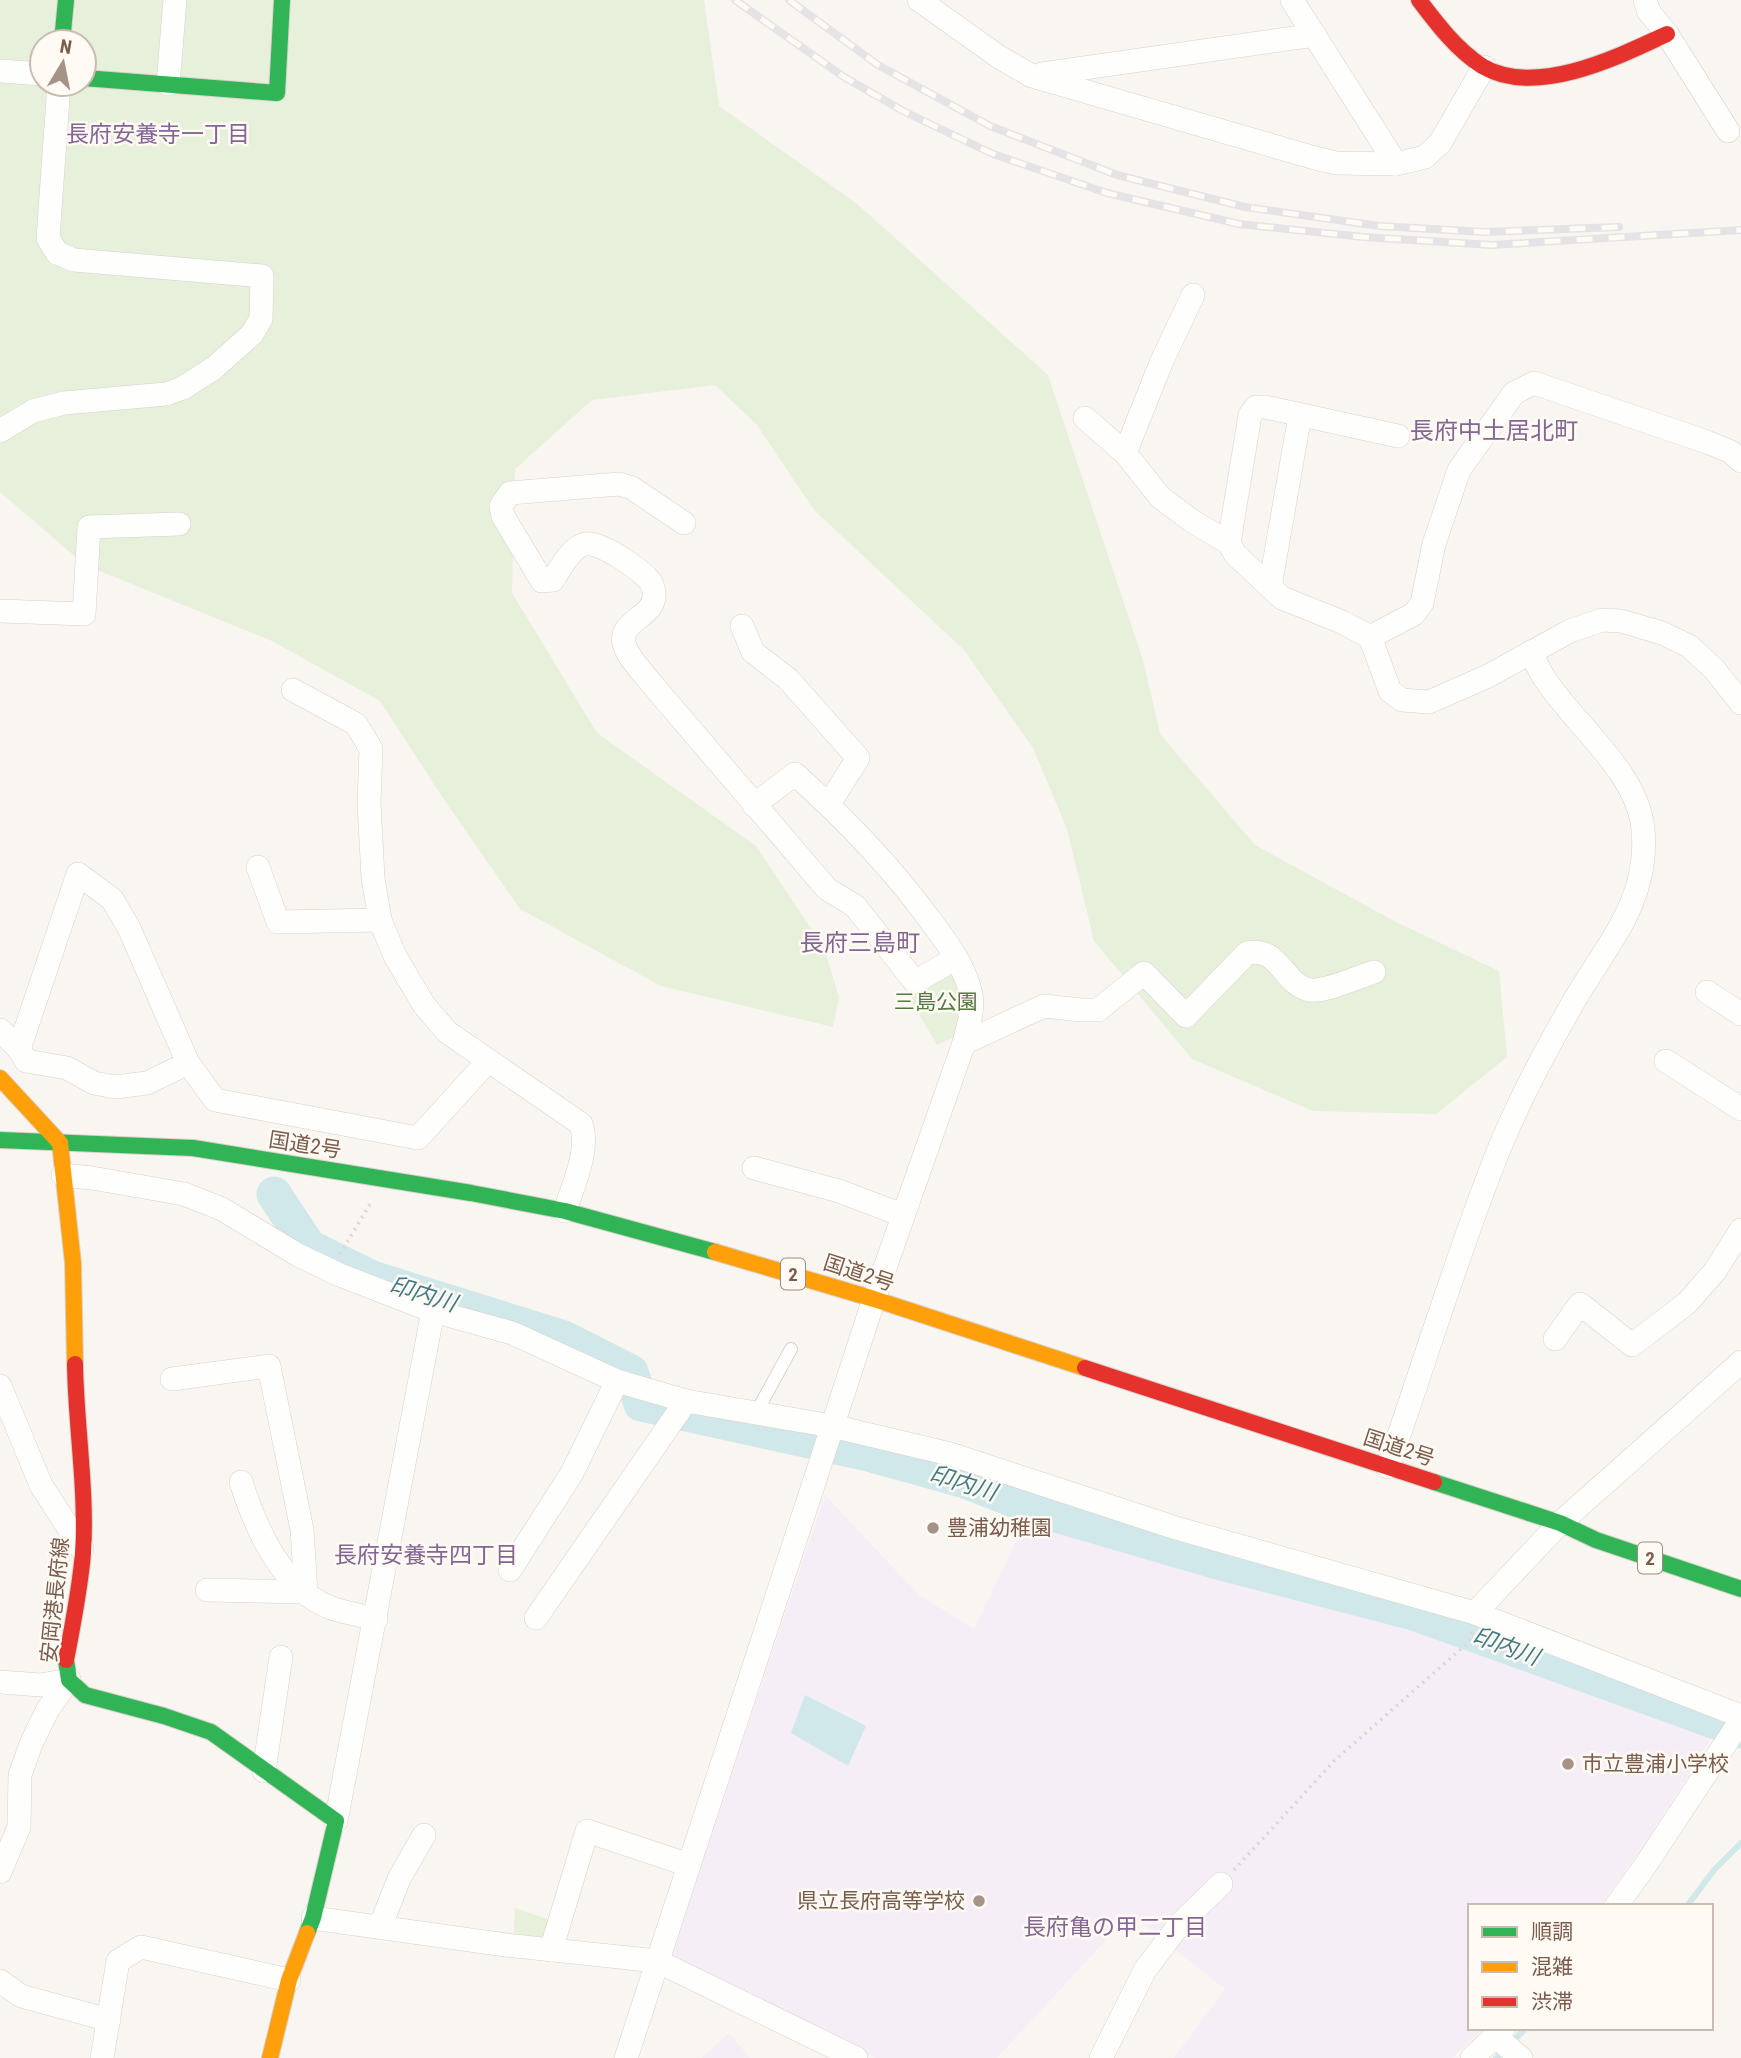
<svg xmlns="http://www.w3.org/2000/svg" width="1741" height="2058" font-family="'Roboto Condensed','Noto Sans JP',sans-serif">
	<rect width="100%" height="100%" fill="#f9f5f0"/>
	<g fill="#f6eef6">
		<polygon points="825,1495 919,1595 974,1629 1028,1517 1162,1557 1460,1633 1717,1730 1642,1848 1600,1906 1470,1906 1470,2028 1484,2028 1452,2058 1174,2058 1225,1989 1130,1914 997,2058 875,2058 678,1960 672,1952"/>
		<polygon points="729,2033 750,2058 702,2058"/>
	</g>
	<g fill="#e7f0db" fill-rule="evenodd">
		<path d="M0 0H704L719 106 856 203 1048 375 1143 660 1160 734 1255 845 1396 922 1499 971 1507 1057 1436 1114 1313 1111 1192 1059 1094 941 1067 829 1033 748 964 650 814 510 757 425 715 385 592 400 515 469 512 593 597 733 756 846 824 948 839 997 833 1027 661 986 520 909 443 798 380 701 272 641 85 565 0 492ZM42 42H84V84H42Z"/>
		<polygon points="942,970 956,978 959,1027 954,1037 937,1045 906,992"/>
		<polygon points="515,1908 550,1920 546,1937 537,1942 514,1935"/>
	</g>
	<polygon fill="#d0e8ea" points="805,1695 866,1726 848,1766 791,1733"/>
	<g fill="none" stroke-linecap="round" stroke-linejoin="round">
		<g stroke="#d0e8ea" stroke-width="6">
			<polyline points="1687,1906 1714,1870 1741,1843"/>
			<polyline points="1496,2058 1526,2028"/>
		</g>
		<polyline stroke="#d0e8ea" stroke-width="35" points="274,1194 309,1247 372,1278 564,1338 631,1372 641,1404 868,1454 965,1481 1039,1510 1214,1561 1414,1613 1741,1731"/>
		<defs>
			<polyline id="lane" points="756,1413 791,1349"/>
			<g id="street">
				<polyline points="919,0 999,57 1032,76 1315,158 1336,163 1396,164 1425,157 1440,143 1484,67"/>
				<polyline points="1292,0 1396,164"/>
				<polyline points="1645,0 1649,12 1667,34 1728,131"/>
				<polyline points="0,71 42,74"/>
				<polyline points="1042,74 1315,35"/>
				<polyline points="168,84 175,0"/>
				<polyline points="1193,295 1161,363 1125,453 1160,497 1192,521 1229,543"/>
				<polyline points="1085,418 1125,453"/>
				<polyline points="0,431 33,411 64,403 166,394 183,388 214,368 252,334 261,319 262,276 74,260 57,253 48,238 59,84"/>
				<polyline points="1398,436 1265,407 1256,407 1250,415 1229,543 1235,554 1282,598 1342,622 1370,637 1390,691 1402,700 1429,702 1488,676 1570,631 1602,620 1621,621 1662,633 1689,646 1714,669 1741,703"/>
				<path d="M684 523 632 488 619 484 510 493 501 506 503 516 542 581 553 580C560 569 571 547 585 544 600 541 640 569 650 581 652 584 655 592 654 596 654 617 619 621 624 643 627 657 642 671 651 683L827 889 855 906 915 982 956 958"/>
				<polyline points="1270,587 1300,415"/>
				<polyline points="0,611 84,614 89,527 179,524"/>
				<polyline points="742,626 753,652 788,679 858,758 829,804"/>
				<polyline points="1370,637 1414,614 1422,603 1434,544 1459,470 1514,393 1534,383 1707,442 1731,452 1741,461"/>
				<path d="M293 690 356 724 371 749 369 803 373 878 380 920 395 956 424 1005 447 1032 581 1124C590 1150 573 1185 565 1211"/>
				<polyline points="258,867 278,922 380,920"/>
				<polyline points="1707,992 1741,1014"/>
				<polyline points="0,1030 19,1049 78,874 112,899 129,928 188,1063 215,1100 418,1138 488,1061"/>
				<path d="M964 1043 1044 1006 1081 1010H1098L1144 973 1186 1016 1247 953C1280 946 1283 985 1310 990 1326 992 1358 977 1374 972"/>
				<polyline points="19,1049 26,1061 67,1068 94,1083 115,1087 147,1083 188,1063"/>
				<polyline points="1666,1061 1741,1109"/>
				<polyline points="754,1168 839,1191 902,1215"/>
				<polyline points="63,1175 92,1178 184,1194 222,1209 298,1255 340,1275 433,1311 512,1333 617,1381 686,1401 832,1426 950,1454 1176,1528 1475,1613 1741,1716"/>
				<polyline points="1555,1339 1580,1304 1632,1345 1687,1303 1715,1271 1741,1230"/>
				<polyline points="172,1379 269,1366 302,1530 306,1592"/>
				<polyline points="0,1386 41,1485 82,1549"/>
				<path d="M1388 1467C1423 1367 1454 1265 1492 1167 1513 1111 1544 1053 1574 1001 1607 944 1650 900 1643 829 1637 770 1573 724 1543 676 1538 668 1535 660 1531 652"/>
				<path d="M241 1482C256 1529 283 1592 334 1609 348 1613 362 1616 376 1619"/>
				<polyline points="510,1570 572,1473 617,1381"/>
				<polyline points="207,1590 306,1592"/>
				<polyline points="1475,1613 1560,1523 1741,1362"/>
				<polyline points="536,1618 686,1401"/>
				<polyline points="0,1682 41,1685 69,1680"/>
				<polyline points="264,1771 281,1657"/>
				<polyline points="336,1821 433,1311"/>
				<polyline points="0,1872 19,1827 20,1775 31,1744 48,1709 69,1680"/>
				<polyline points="1616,1906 1645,1866 1741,1720"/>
				<polyline points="313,1918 506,1945 657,1961 856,2058"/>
				<polyline points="380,1927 399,1879 424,1835"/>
				<polyline points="551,1950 587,1831 689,1865"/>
				<polyline points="0,1981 21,1996 109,2020"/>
				<polyline points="1495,2036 1521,2058"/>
				<polyline points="102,2058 118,1961 141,1947 289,1980"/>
				<path d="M626 2058 874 1299 964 1043C968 1026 975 1008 970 990 963 964 946 941 930 920 891 866 845 819 795 774L754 805"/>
				<polyline points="1101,2058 1145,1970 1179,1925 1221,1884"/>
				<polyline points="1472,2058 1504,2028"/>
			</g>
			<g id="fast">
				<polyline points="62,42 66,0"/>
				<polyline points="84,78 277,93 282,0"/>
				<polyline points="0,1140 193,1148 471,1193 565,1211 715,1252"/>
				<polyline points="1434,1482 1560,1523 1596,1540 1741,1589"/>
				<polyline points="66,1660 69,1680 85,1695 164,1716 211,1732 336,1821 313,1918 307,1933"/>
			</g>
			<g id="slow">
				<polyline points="0,1078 60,1143 73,1263 75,1364"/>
				<polyline points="715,1252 874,1299 1085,1368"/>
				<polyline points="270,2058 289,1980 307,1933"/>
			</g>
			<g id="jam">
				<path d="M1419 0C1437 24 1457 50 1482 66 1535 98 1618 57 1667 34"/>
				<polyline points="1085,1368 1434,1482"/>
				<path d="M66 1660C73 1624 80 1589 83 1553 87 1490 76 1427 75 1364"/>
			</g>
		</defs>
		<use href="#lane" stroke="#d7d1cb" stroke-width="14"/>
		<use href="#street" stroke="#d7d1cb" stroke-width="24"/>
		<use href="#fast" stroke="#d9d2cb" stroke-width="18"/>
		<use href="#slow" stroke="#d9d2cb" stroke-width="18"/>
		<use href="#jam" stroke="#d9d2cb" stroke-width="18"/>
		<g stroke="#dcd5d0" stroke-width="3.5" stroke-dasharray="2 5" stroke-linecap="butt">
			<polyline points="340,1254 370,1204"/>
			<polyline points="1234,1870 1334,1761 1469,1642 1472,1632"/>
		</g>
		<use href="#lane" stroke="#fefefd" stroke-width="12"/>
		<use href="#street" stroke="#fefefd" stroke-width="23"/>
		<use href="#fast" stroke="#30b455" stroke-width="16"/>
		<use href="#slow" stroke="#ff9f0a" stroke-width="16"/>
		<use href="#jam" stroke="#e5322d" stroke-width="16"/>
		<defs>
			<g id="rail">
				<polyline points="735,0 844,77 903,111 993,154 1107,193 1239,224 1363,237 1491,245 1741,230"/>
				<polyline points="789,0 878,65 990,126 1117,175 1245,207 1379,226 1485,232 1619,227"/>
			</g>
		</defs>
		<use href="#rail" stroke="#e6e3e7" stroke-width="8"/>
		<use href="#rail" stroke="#fffaf3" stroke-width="5" stroke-dasharray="16" stroke-linecap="butt"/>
	</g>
	<g fill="#a69286" stroke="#fffaf3" stroke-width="2.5">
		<circle cx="933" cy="1528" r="7"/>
		<circle cx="1568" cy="1764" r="7"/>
		<circle cx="979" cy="1901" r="7"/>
	</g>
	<g text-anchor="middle" stroke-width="5" stroke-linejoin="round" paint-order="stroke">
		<g fill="#fffaf3" stroke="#a28b7f" stroke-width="2">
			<rect x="781" y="1258.5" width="24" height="31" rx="5"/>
			<rect x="1638" y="1542.5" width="24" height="31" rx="5"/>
		</g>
		<g font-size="19" font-weight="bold" fill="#7a5c4d">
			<text x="793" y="1281">2</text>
			<text x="1650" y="1565">2</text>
		</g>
		<g font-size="21" fill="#537a41" stroke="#fffaf3">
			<text x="936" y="1009">三島公園</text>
		</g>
		<g font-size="21" fill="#7a5c4d" stroke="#fffaf3">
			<text transform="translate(305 1145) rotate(9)" y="7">国道2号</text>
			<text transform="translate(859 1273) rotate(18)" y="7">国道2号</text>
			<text transform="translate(1399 1448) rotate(18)" y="7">国道2号</text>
			<text transform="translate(55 1600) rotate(-84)" y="7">安岡港長府線</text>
		</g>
		<g font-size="21" fill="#7a5c4d" stroke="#fffaf3" text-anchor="start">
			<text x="947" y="1535">豊浦幼稚園</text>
			<text x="1582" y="1771">市立豊浦小学校</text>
			<text x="965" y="1908" text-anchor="end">県立長府高等学校</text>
		</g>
		<g font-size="23" fill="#846695" stroke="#fffaf3">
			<text x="158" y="142">長府安養寺一丁目</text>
			<text x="426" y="1563">長府安養寺四丁目</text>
			<text x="1115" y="1935">長府亀の甲二丁目</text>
		</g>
		<g font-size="23" font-style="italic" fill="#437c86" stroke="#fffaf3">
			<text transform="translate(423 1294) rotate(17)" y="8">印内川</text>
			<text transform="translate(963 1483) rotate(17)" y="8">印内川</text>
			<text transform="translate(1506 1646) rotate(20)" y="8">印内川</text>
		</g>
		<g font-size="24" fill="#846695" stroke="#fffaf3">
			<text x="1494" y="439">長府中土居北町</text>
			<text x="860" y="951">長府三島町</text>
		</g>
	</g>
	<rect x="1468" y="1904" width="245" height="126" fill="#fffaf3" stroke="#cabbb1" stroke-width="2"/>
	<rect x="1482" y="1927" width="35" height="10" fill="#30b455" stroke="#cabbb1" stroke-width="2"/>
	<text x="1531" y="1939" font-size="21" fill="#7a5c4d">順調</text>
	<rect x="1482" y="1962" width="35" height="10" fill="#ff9f0a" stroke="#cabbb1" stroke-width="2"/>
	<text x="1531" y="1974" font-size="21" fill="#7a5c4d">混雑</text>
	<rect x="1482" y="1997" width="35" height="10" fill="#e5322d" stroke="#cabbb1" stroke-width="2"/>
	<text x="1531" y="2009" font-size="21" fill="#7a5c4d">渋滞</text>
	<g transform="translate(63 63) rotate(10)"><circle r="33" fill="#fffaf3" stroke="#cabbb1" stroke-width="2"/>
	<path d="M0-5L12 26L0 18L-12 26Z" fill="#a69286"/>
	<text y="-10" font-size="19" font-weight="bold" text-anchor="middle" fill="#7a5c4d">N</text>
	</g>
</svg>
